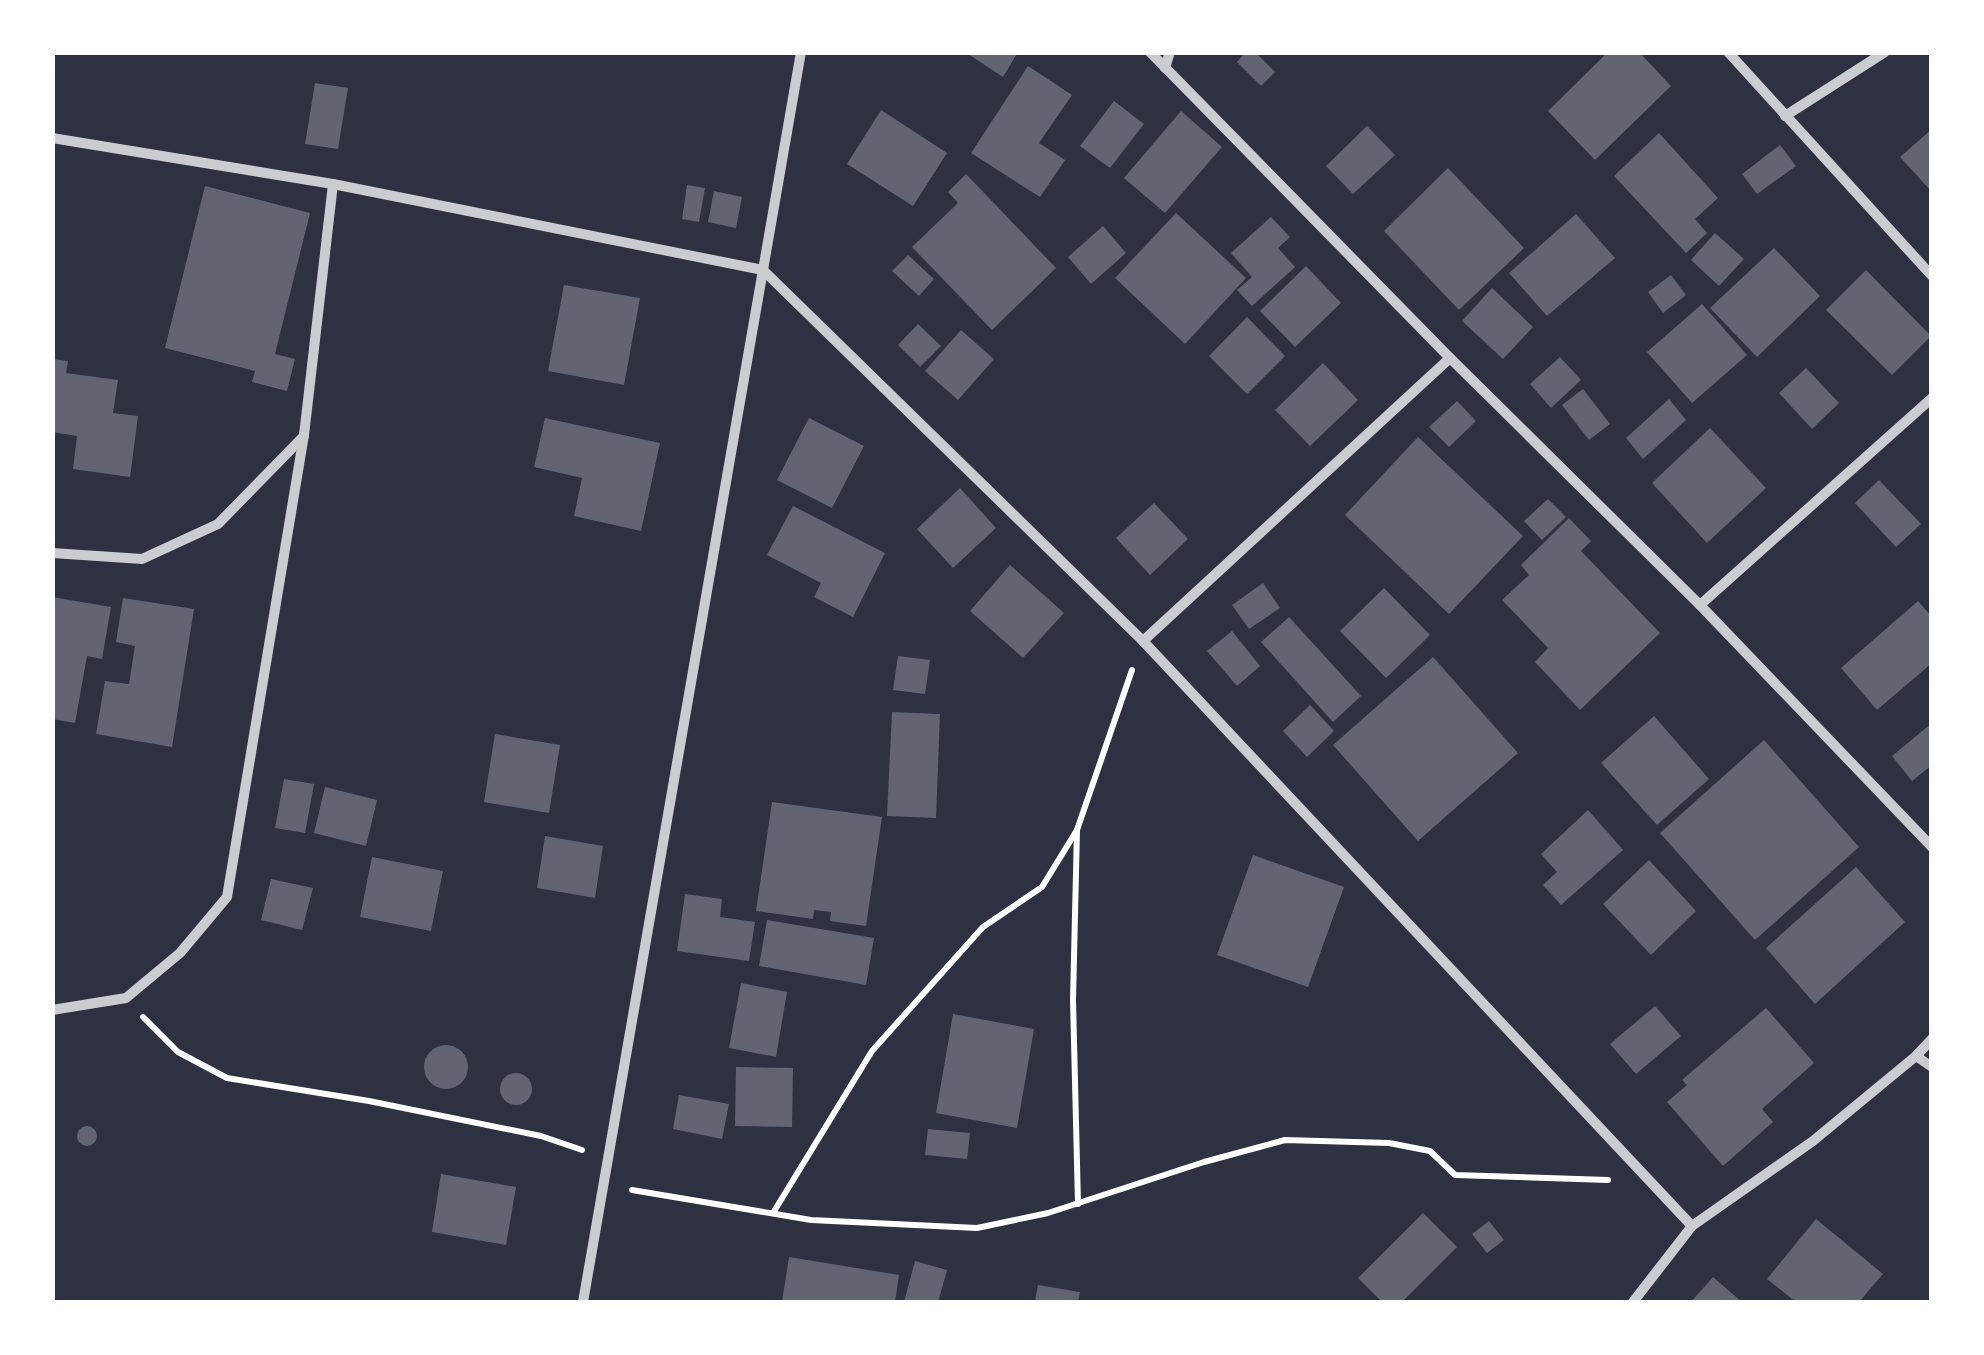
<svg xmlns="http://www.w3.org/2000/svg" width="1984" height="1355" font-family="'Source Sans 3',sans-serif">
	<rect width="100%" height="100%" fill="#2d3142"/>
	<g fill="#626471">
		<polygon points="965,52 1018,52 1003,77"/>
		<polygon points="1246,52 1255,52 1275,72 1261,86 1237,62"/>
		<polygon points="1608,52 1639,52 1671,86 1595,160 1548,111"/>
		<polygon points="1028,66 1072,95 1039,143 1065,160 1040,197 971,153"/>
		<polygon points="315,83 348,88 338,149 305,144"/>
		<polygon points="1114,101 1144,124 1110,168 1080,146"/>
		<polygon points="881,110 947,153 913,206 847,164"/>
		<polygon points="1181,111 1222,147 1165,213 1124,178"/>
		<polygon points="1367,126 1395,155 1353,194 1326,166"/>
		<polygon points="1932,129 1932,192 1900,157"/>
		<polygon points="1659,133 1718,198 1695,219 1707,233 1686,253 1614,176"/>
		<polygon points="1780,145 1796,166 1757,194 1742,174"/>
		<polygon points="1448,168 1524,248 1459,310 1384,231"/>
		<polygon points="966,174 1056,268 992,330 912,247 958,203 948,192"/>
		<polygon points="687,185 705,188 699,222 682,219"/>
		<polygon points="205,186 310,213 275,354 295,359 287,391 252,382 255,371 165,348"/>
		<polygon points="714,191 742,197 736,228 708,222"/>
		<polygon points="1176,213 1246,278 1185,344 1115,278"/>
		<polygon points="1576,214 1615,258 1547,316 1509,273"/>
		<polygon points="1271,217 1290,237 1278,248 1295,267 1252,306 1237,290 1252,277 1231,253"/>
		<polygon points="1103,226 1126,253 1091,284 1068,257"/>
		<polygon points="1715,233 1744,259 1719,286 1691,260"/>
		<polygon points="1774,248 1820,296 1757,357 1710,308"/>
		<polygon points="908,255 934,279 919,296 892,271"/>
		<polygon points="1306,266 1341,303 1295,347 1260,311"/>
		<polygon points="1866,270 1931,336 1892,375 1826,310"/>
		<polygon points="1671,275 1686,295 1663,313 1648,292"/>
		<polygon points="564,285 640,298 624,385 548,371"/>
		<polygon points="1492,288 1533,327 1503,359 1462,321"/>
		<polygon points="1702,304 1747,355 1692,403 1647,352"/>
		<polygon points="1247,317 1285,356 1247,394 1209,356"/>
		<polygon points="918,324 941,346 920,367 898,345"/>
		<polygon points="961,330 994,359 958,400 925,371"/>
		<polygon points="1560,357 1581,380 1551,408 1530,384"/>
		<polygon points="52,359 68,361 66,373 118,380 113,413 138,416 130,477 73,469 77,436 52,432"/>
		<polygon points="1323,363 1358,400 1310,446 1275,410"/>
		<polygon points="1806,368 1839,403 1812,429 1779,393"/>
		<polygon points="1583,389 1610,424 1589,440 1562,405"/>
		<polygon points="1669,399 1686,420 1643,459 1626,438"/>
		<polygon points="1457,401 1476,421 1449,447 1429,427"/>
		<polygon points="545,418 660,443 641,531 574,516 582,478 534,467"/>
		<polygon points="809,418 864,446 832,508 777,480"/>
		<polygon points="1710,428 1766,488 1707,543 1652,483"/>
		<polygon points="1418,437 1523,536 1449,614 1345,515"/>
		<polygon points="1879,480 1921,524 1896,547 1855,503"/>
		<polygon points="960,488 996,528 953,568 917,529"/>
		<polygon points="1548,499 1566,517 1542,540 1524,521"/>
		<polygon points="1154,503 1188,539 1150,575 1116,538"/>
		<polygon points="793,506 885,553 853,617 814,597 821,583 767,555"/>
		<polygon points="1569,518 1591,541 1581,551 1660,633 1580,710 1535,662 1548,648 1502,600 1529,575 1521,565"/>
		<polygon points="1010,565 1064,613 1023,658 970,611"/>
		<polygon points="1263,583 1280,608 1249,629 1232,605"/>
		<polygon points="1384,588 1430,635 1386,678 1340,631"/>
		<polygon points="52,597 111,607 102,659 87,656 75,723 52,719"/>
		<polygon points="123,598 194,609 172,747 96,734 105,681 129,684 135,646 116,642"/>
		<polygon points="1918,601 1932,617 1932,663 1877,710 1841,668"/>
		<polygon points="1289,617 1361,696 1333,722 1261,642"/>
		<polygon points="1232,631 1260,666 1237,686 1207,651"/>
		<polygon points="898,656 930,660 925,694 893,690"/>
		<polygon points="1433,657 1518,753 1418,841 1333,745"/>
		<polygon points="1310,705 1334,731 1307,757 1283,731"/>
		<polygon points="892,712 940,714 936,818 887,816"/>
		<polygon points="1654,716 1709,779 1657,825 1601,763"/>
		<polygon points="1932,723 1932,765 1912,781 1892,756"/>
		<polygon points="495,734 560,745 549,813 484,802"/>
		<polygon points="1764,740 1859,847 1755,940 1660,833"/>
		<polygon points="284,779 314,784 305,833 275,828"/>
		<polygon points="325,787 377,800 366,846 314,833"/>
		<polygon points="772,802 882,817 866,926 830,921 831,912 814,910 813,919 756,911"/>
		<polygon points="1588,810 1623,850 1561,905 1543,885 1557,872 1541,854"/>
		<polygon points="545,836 603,846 595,898 537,888"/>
		<polygon points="1253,855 1344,887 1308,987 1217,955"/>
		<polygon points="372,857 443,871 431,931 360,917"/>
		<polygon points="1649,860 1696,911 1651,955 1603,904"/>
		<polygon points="1856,867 1905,922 1815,1004 1766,948"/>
		<polygon points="271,879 313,888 302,930 261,920"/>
		<polygon points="685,894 722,899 720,917 755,922 749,961 677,951"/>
		<polygon points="767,920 874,938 866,985 759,966"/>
		<polygon points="741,983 787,992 776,1057 729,1048"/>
		<polygon points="1655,1006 1681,1036 1636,1074 1610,1044"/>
		<polygon points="1766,1008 1814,1063 1762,1109 1773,1122 1723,1166 1667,1102 1687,1085 1682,1080"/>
		<polygon points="953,1014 1034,1029 1017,1128 936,1113"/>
		<circle cx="446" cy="1067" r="22"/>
		<polygon points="736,1067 793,1068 792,1127 735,1126"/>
		<circle cx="516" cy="1089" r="16"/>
		<polygon points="679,1095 729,1104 722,1139 673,1129"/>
		<circle cx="87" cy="1136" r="10"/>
		<polygon points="928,1129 970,1133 967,1159 925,1155"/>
		<polygon points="441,1174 516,1187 506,1245 432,1232"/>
		<polygon points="1423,1213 1457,1247 1402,1302 1382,1302 1358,1278"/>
		<polygon points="1816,1219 1883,1274 1859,1302 1796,1302 1767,1279"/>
		<polygon points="1489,1221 1504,1240 1487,1253 1472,1234"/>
		<polygon points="789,1257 899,1275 895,1302 782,1302"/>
		<polygon points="915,1261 947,1270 938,1302 904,1302"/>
		<polygon points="1713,1277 1742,1302 1691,1302"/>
		<polygon points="1038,1285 1080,1292 1078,1302 1035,1302"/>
	</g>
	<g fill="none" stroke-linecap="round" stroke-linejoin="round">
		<g stroke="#fff" stroke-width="6">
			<polyline points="1077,830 1073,1000 1078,1204"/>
			<polyline points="143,1017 178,1052 227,1078 369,1101 541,1136 582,1150"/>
			<polyline points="632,1190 811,1220 977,1228 1048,1213 1204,1162 1285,1140 1389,1143 1430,1151 1455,1175 1608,1180"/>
			<polyline points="773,1213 872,1051 983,927 1042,887 1077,830 1132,670"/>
		</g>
		<g stroke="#caccd0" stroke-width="10">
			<polyline points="1150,52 1450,358 1700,605 1932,847"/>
			<polyline points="1728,52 1932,276"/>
			<polyline points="1165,68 1170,52"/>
			<polyline points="1785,116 1885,52"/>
			<polyline points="52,138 333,184 763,270 1143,641 1692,1226"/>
			<polyline points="52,553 142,559 218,524 304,436"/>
			<polyline points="1700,605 1932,398"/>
			<polyline points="1143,641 1450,358"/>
			<polyline points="52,1010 126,998 180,953 227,897 304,435 333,184"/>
			<polyline points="1916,1056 1932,1067"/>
			<polyline points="583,1302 801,52"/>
			<polyline points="1633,1302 1692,1226 1813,1141 1916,1056 1932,1039"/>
		</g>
	</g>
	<rect width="1984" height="1355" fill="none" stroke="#ffffff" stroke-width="110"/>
</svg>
